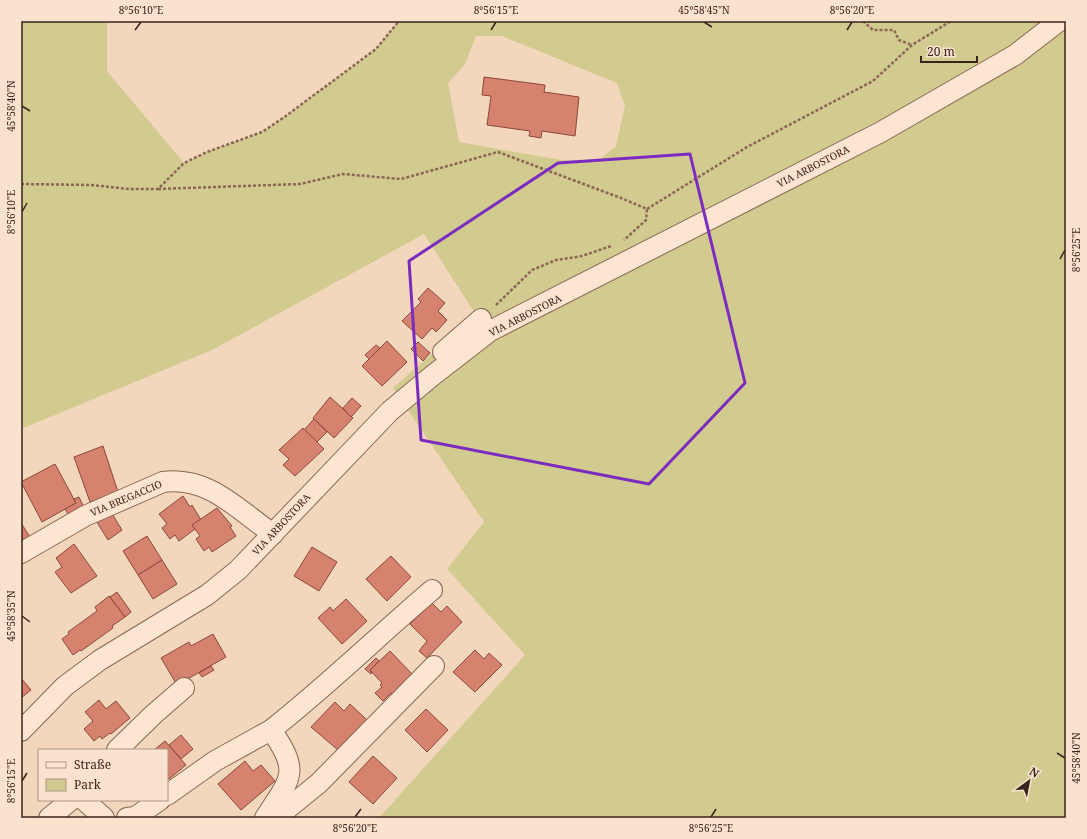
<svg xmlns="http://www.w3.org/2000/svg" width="1087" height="839" font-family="'Noto Serif',serif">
	<rect width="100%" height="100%" fill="#f2d7bd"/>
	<path fill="#d1cb90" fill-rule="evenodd" d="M21 21H107V71L184 163 207 152 262 132 283 118 376 49 399 21H1066V818H379L525 655 447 569 484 522 393 388 476 315 424 234 212 350 21 429ZM476 36H502L617 83 625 106 616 146 596 162 561 160 459 142 448 83 465 64Z"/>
	<g fill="#d5836f" stroke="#8e4738">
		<polygon points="484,77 545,85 544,92 579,97 575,136 542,131 541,138 529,136 530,131 487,125 491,96 482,95"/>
		<polygon points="428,288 445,303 438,311 447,320 436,332 432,328 422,339 402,321 421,302 418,299"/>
		<polygon points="387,341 407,362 382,386 362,366"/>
		<polygon points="418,342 430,353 423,361 411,349"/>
		<polygon points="376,345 380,348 369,359 365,355"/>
		<polygon points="330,397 353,418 334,438 313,418"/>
		<polygon points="352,398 361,406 351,417 343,408"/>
		<polygon points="314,419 327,432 317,442 304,430"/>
		<polygon points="303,428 324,449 295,476 283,465 289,459 279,450"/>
		<polygon points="103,446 118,492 90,502 74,457"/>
		<polygon points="55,464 76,503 42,522 21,482"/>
		<polygon points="183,496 190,507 192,505 201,520 192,525 195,529 179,541 175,535 170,539 162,528 167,524 159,514"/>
		<polygon points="79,497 86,512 71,519 65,509 76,503 74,499"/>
		<polygon points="217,508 232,526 230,527 236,536 212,552 209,547 204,551 196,539 200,536 192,525"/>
		<polygon points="111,512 122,530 108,540 95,519"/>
		<polygon points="21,523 30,537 21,543"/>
		<polygon points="147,536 162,560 138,575 123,551"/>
		<polygon points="74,544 97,576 71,593 55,572 62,567 56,558"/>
		<polygon points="312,547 337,562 319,591 294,576"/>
		<polygon points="391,556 411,577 387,601 366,579"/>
		<polygon points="162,560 177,584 153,599 138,575"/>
		<polygon points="117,592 131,612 125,617 110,597"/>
		<polygon points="109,596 125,617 112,626 113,628 81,651 80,650 73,655 62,639 69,634 68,632 97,611 95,607"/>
		<polygon points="346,599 367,621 342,644 318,618 330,607 333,611"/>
		<polygon points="432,603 441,612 447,606 462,622 427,658 419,651 427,641 410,624"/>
		<polygon points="213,634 226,657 177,685 161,658 189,642 191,646"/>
		<polygon points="475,650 484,659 489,653 502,665 475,692 453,672"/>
		<polygon points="390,651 412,674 410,676 413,680 398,695 394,692 392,694 391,693 383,701 375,693 382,687 380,685 382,683 370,670"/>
		<polygon points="376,658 379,661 370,670 372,673 371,674 365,669"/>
		<polygon points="211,666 214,670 202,677 199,673"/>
		<polygon points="21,678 31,690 21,698"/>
		<polygon points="99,700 106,709 116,701 130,718 111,734 110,733 102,739 100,736 94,741 84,729 93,721 85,712"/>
		<polygon points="335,702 344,711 350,704 367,720 338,750 311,727"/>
		<polygon points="426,709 448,730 427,752 405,730"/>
		<polygon points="181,735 193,749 181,759 169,745"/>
		<polygon points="165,741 186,765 169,779 167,777 167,750 154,750"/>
		<polygon points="373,756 397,778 373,804 349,782"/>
		<polygon points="245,761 253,771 261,765 275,781 241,810 218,784"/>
	</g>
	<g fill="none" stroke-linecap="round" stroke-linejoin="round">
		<defs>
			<g id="minor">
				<polyline points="443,352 481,319"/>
				<path d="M21 553 85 516 163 482C209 476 238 510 273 534"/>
				<path d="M271 730C327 686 378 636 432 590"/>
				<polyline points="21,731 65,686 100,660 207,595 238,570 390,411 432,376 490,331 881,132 1015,55 1059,21"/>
				<polyline points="117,750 154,714 184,688"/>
				<path d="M167 795 215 761 271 730C301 772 291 778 265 818"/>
				<polyline points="84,800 104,818"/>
				<polyline points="49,818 71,800"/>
				<polyline points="127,818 135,817 160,800"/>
				<polyline points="276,818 319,783 434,666"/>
			</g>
		</defs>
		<use href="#minor" stroke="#8c6654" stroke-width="22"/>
		<g stroke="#8c6654" stroke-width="2.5" stroke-dasharray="3 2" stroke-linecap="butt">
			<polyline points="863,21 873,30 894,30 899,40 912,45"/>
			<polyline points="21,184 91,185 129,189 158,189 184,163 207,152 262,132 283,118 376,49 399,21"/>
			<polyline points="158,189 300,184 343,174 401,179 498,152 621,198 647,209 646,220 624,240"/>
			<polyline points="647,209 747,147 873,81 912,45 951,21"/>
			<polyline points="496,305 532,270 556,260 582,256 611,246"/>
		</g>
		<use href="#minor" stroke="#fce6d1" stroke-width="20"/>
	</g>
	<path fill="none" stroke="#7b2cbf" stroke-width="3" stroke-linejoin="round" d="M690 154 745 383 649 484 421 440 409 261 558 163Z"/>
	<path fill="none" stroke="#3a231b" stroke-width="1.5" d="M704 22 712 27M135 30 141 22M491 30 496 22M847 30 852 22M22 106 30 111M22 212 27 203M1060 259 1065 250M22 616 30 622M1057 753 1065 758M22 781 27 773M355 817 361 809M711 817 716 809"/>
	<g text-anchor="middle" stroke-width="4" stroke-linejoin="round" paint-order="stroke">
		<g font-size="10" fill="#3a231b" stroke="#f9e3ce">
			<text transform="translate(813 166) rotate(-27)" y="4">VIA ARBOSTORA</text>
			<text transform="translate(525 315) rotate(-27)" y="4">VIA ARBOSTORA</text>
			<text transform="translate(126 498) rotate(-23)" y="4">VIA BREGACCIO</text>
			<text transform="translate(281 524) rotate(-47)" y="4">VIA ARBOSTORA</text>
		</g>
	</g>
	<rect width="1087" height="839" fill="none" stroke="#f9e3ce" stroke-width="44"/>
	<rect x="38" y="749" width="130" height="52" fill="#f9e3ce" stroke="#ad9686"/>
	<rect x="46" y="762" width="20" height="6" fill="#fce6d1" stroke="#ad9686"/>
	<text x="74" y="769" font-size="12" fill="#3a231b">Straße</text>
	<rect x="46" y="779" width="20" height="12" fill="#d1cb90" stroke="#ad9686"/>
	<text x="74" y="789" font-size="12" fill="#3a231b">Park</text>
	<g transform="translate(1029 781) rotate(32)" stroke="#f9e3ce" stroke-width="3" paint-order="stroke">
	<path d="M0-3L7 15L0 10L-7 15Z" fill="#3a231b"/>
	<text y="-6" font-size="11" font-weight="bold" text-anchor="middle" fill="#3a231b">N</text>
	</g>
	<path d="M921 56v6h56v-6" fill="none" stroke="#3a231b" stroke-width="2"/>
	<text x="927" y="56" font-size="12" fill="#3a231b" stroke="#f9e3ce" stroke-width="3" paint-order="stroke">20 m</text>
	<rect x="22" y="22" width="1043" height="795" fill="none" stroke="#3a231b" stroke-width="1.5"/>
	<g font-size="10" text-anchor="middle" fill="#3a231b">
		<text x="141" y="14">8°56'10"E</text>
		<text x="496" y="14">8°56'15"E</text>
		<text x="704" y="14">45°58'45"N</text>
		<text x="852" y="14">8°56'20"E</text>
		<text transform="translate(11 106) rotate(-90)" y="4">45°58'40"N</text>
		<text transform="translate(11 212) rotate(-90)" y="4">8°56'10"E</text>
		<text transform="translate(1076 250) rotate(-90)" y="4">8°56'25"E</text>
		<text transform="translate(11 616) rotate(-90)" y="4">45°58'35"N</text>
		<text transform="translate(1076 758) rotate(-90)" y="4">45°58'40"N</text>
		<text transform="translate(11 781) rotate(-90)" y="4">8°56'15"E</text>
		<text x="355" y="832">8°56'20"E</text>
		<text x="711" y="832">8°56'25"E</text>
	</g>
</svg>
